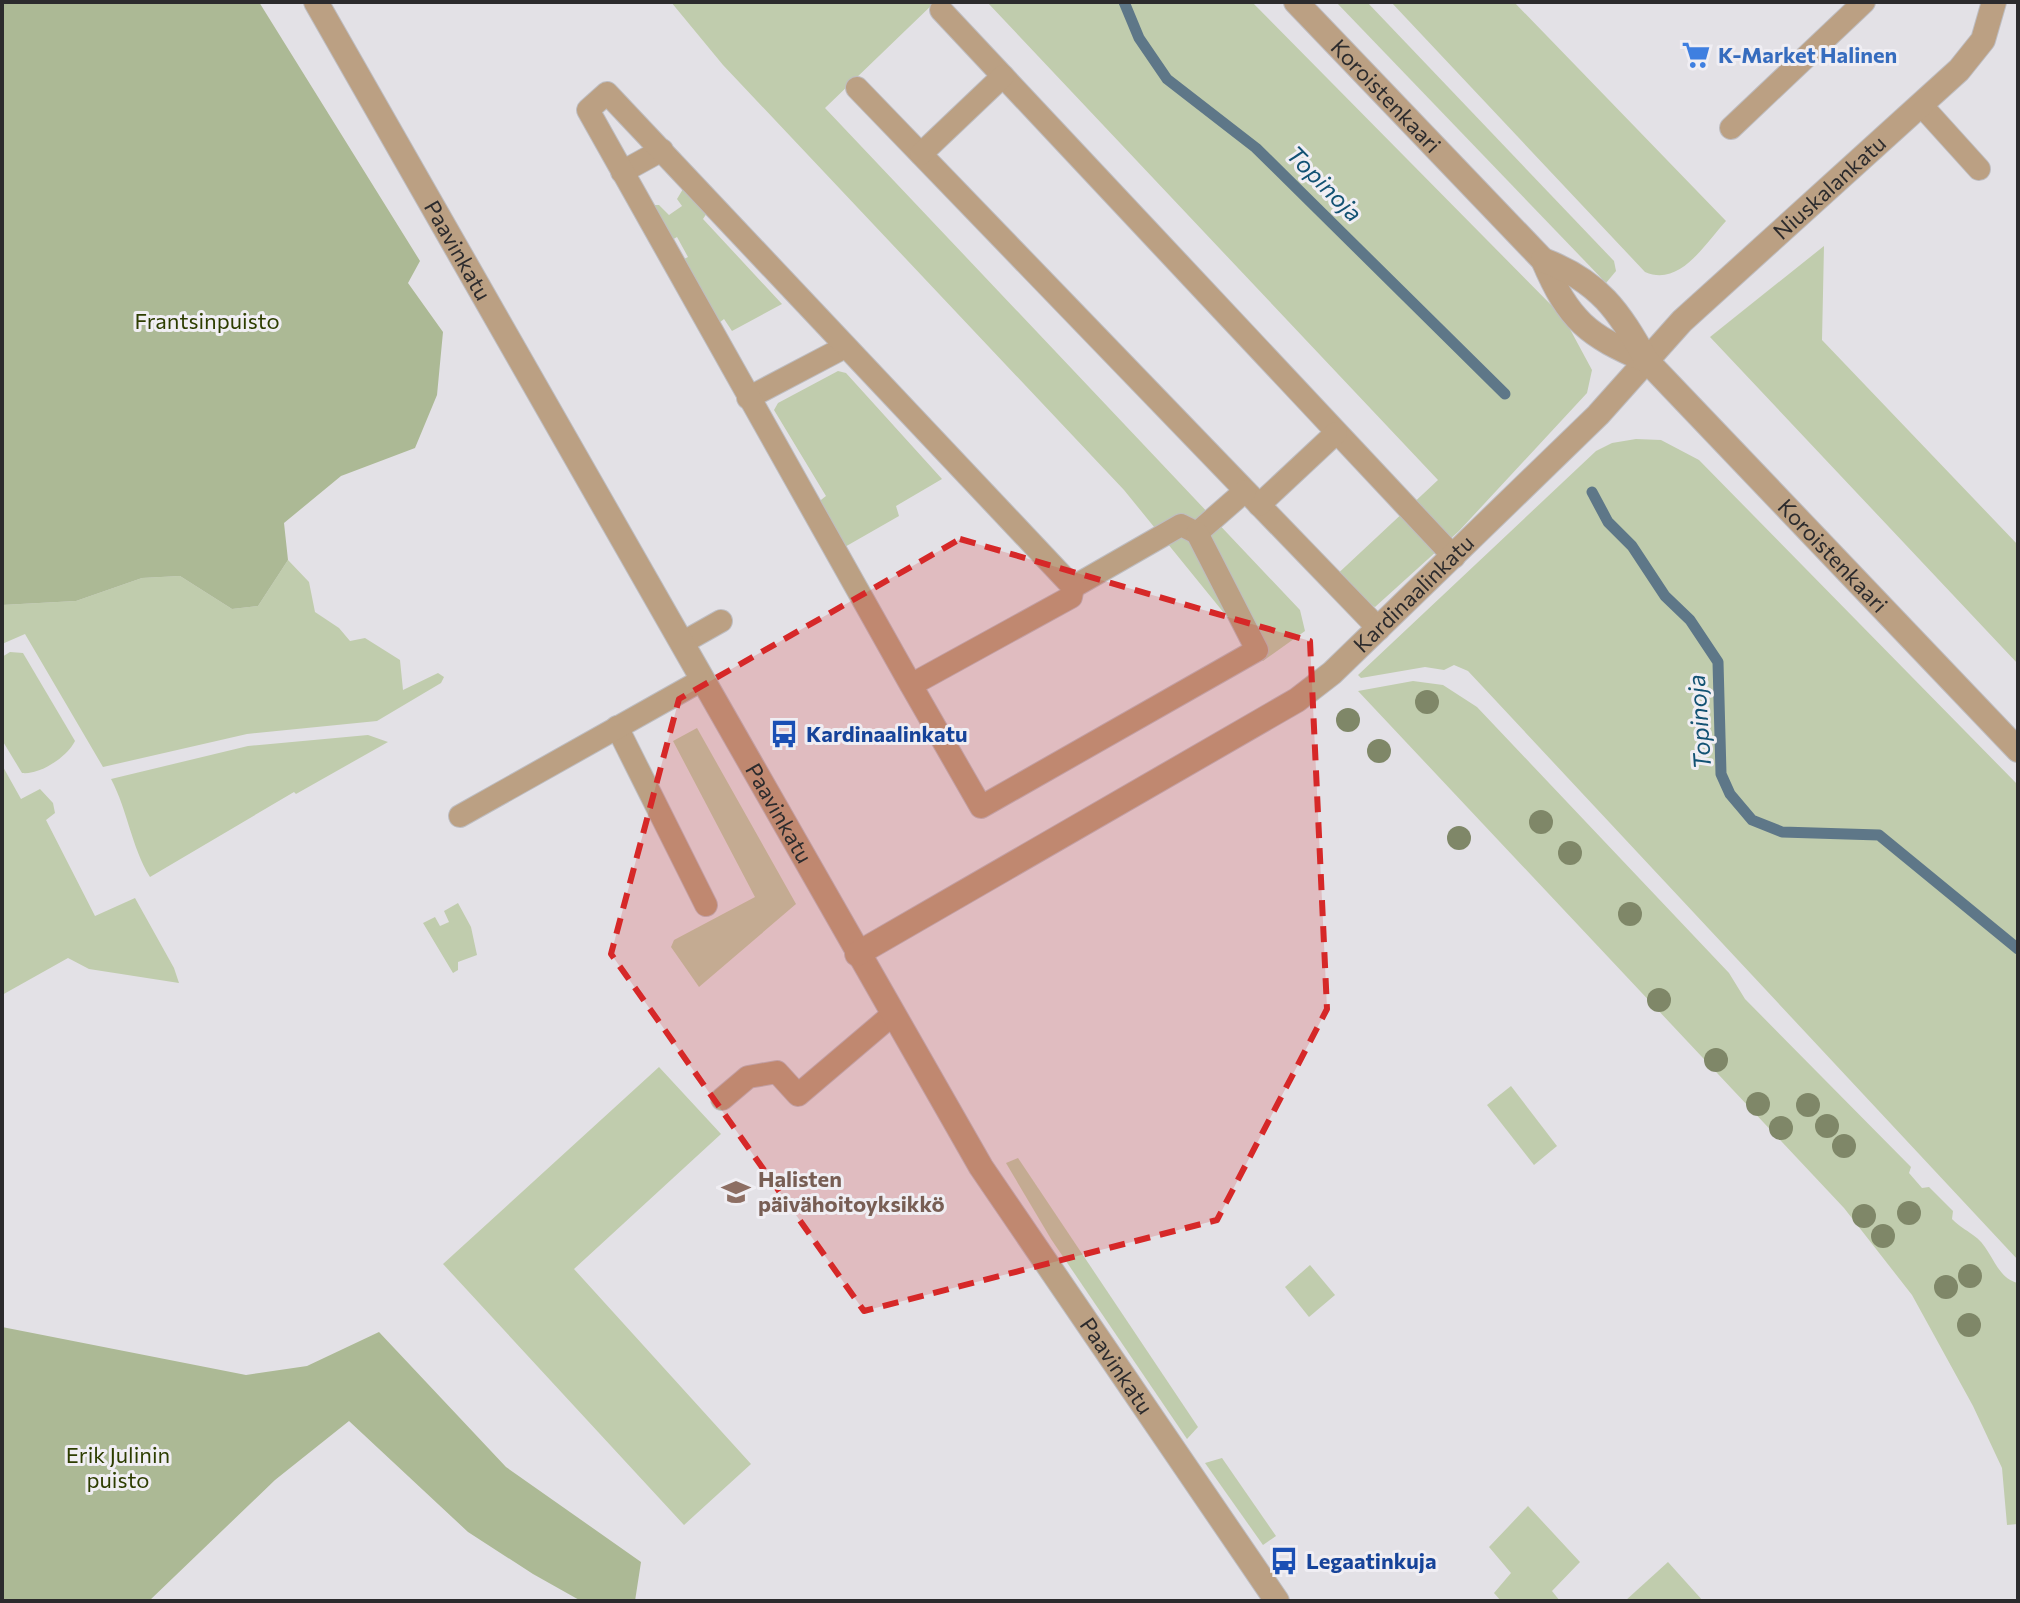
<svg xmlns="http://www.w3.org/2000/svg" width="2020" height="1603" font-family="Commissioner,sans-serif">
	<rect width="100%" height="100%" fill="#e3e1e6"/>
	<g fill="#c0ccad">
		<polygon points="671,2 935,2 825,108 1300,610 1305,631 1263,661 1124,490 723,65"/>
		<polygon points="987,2 1252,2 1564,318 1592,370 1587,393 1459,531 1375,607 1331,580 1438,480"/>
		<polygon points="1336,2 1367,2 1614,261 1616,271 1606,283"/>
		<path d="M1391 2H1514L1726 221C1704 245 1680 287 1645 272Z"/>
		<polygon points="683,189 707,213 703,219 782,304 732,331 724,319 719,323 682,260 688,257 677,237 672,240 648,205 659,205 669,215 682,206 677,199"/>
		<polygon points="1824,246 1822,340 2018,545 2018,664 1710,337"/>
		<polygon points="838,371 846,373 942,479 896,506 899,516 843,548 817,503 826,496 774,410 778,403"/>
		<polygon points="1636,439 1661,440 1699,460 2018,785 2018,1260 1468,671 1454,665 1444,670 1425,667 1361,678 1358,675 1596,451 1612,443"/>
		<polygon points="288,560 309,582 315,612 339,628 350,641 365,638 400,660 403,690 438,673 444,677 441,683 377,721 247,734 103,767 25,634 2,644 2,605 76,601 142,578 180,576 232,609 258,606"/>
		<path d="M10 652 23 653 75 741C67 757 40 775 22 773L2 740V657Z"/>
		<path d="M1413 681 1443 685 1477 707 1729 973 1745 999 1911 1167 1909 1173 1922 1188 1929 1187 1953 1211 1952 1219C1960 1227 1965 1229 1973 1235 1992 1247 1995 1278 2018 1283V1524L2007 1525 2002 1468 1973 1406 1912 1295 1844 1208 1358 691Z"/>
		<polygon points="697,728 796,904 699,987 671,947 674,940 755,897 673,741"/>
		<path d="M368 735 388 742 296 794 294 792 150 877C131 846 128 811 111 779L248 746Z"/>
		<polygon points="2,765 21,799 40,789 53,803 55,813 46,820 95,916 135,898 174,968 179,983 89,969 68,958 2,995"/>
		<polygon points="458,903 471,927 477,955 458,962 458,970 453,973 423,923 435,917 440,926 449,922 444,911"/>
		<polygon points="659,1067 721,1134 574,1269 751,1464 684,1525 443,1264"/>
		<polygon points="1511,1086 1557,1146 1534,1165 1487,1105"/>
		<polygon points="1018,1158 1198,1427 1187,1439 1051,1239 1006,1163"/>
		<polygon points="1310,1265 1335,1295 1309,1317 1285,1287"/>
		<polygon points="1222,1458 1276,1536 1263,1545 1205,1463"/>
		<polygon points="1528,1506 1580,1562 1552,1591 1560,1601 1501,1601 1494,1593 1511,1573 1489,1547"/>
		<polygon points="1668,1562 1703,1601 1625,1601"/>
	</g>
	<g fill="#acb995">
		<polygon points="2,2 259,2 420,261 408,283 443,332 437,395 415,448 341,476 284,523 288,560 258,606 232,609 180,576 142,578 76,601 2,605"/>
		<polygon points="2,1327 246,1375 307,1366 379,1332 506,1467 641,1562 635,1601 581,1601 533,1574 468,1532 349,1421 275,1480 149,1601 2,1601"/>
	</g>
	<g fill="none" stroke-linecap="round" stroke-linejoin="round">
		<g stroke="#5e7788" stroke-width="11">
			<polyline points="1124,2 1139,38 1167,79 1256,148 1505,394"/>
			<polyline points="1592,492 1608,522 1632,546 1665,596 1690,620 1718,662 1721,774 1730,794 1752,820 1782,832 1879,835 2018,949"/>
		</g>
		<defs>
			<g id="service">
				<polyline points="941,10 1454,557"/>
				<polyline points="857,88 1379,629"/>
				<polyline points="1922,106 1979,169"/>
				<polyline points="1731,128 1864,2"/>
				<polyline points="921,154 1003,76"/>
				<polyline points="622,172 662,150"/>
				<polyline points="748,398 845,347"/>
				<polyline points="1259,505 1336,433"/>
				<polyline points="1073,587 1181,525 1197,533 1245,491"/>
				<polyline points="682,643 721,621"/>
				<polyline points="911,685 588,110 607,93 1073,587 1071,597 911,685 981,807 1257,650 1197,533"/>
				<polyline points="617,727 706,905"/>
				<polyline points="460,816 702,680"/>
				<polyline points="722,1099 748,1077 777,1072 798,1095 892,1015"/>
			</g>
			<g id="minor">
				<path id="s1" d="M316 2 981 1167 1277 1601"/>
				<path id="s2" d="M857 954 1297 700 1332 673 1598 415 1682 321 1959 70 1983 40 1994 2"/>
			</g>
			<g id="tertiary">
				<path id="s3" d="M1296 2 1543 260C1569 321 1587 335 1647 361"/>
				<path id="s4" d="M1543 260C1599 281 1619 311 1647 361L2018 750"/>
			</g>
		</defs>
		<use href="#service" stroke="#bebdc1" stroke-width="24"/>
		<use href="#minor" stroke="#bebdc1" stroke-width="26"/>
		<use href="#tertiary" stroke="#bebdc1" stroke-width="26"/>
		<use href="#service" stroke="#bba083" stroke-width="22"/>
		<use href="#minor" stroke="#bba083" stroke-width="24"/>
		<use href="#tertiary" stroke="#bba083" stroke-width="24"/>
	</g>
	<g fill="#7f8768">
		<circle cx="1427" cy="702" r="12"/>
		<circle cx="1348" cy="720" r="12"/>
		<circle cx="1379" cy="751" r="12"/>
		<circle cx="1541" cy="822" r="12"/>
		<circle cx="1459" cy="838" r="12"/>
		<circle cx="1570" cy="853" r="12"/>
		<circle cx="1630" cy="914" r="12"/>
		<circle cx="1659" cy="1000" r="12"/>
		<circle cx="1716" cy="1060" r="12"/>
		<circle cx="1758" cy="1104" r="12"/>
		<circle cx="1808" cy="1105" r="12"/>
		<circle cx="1827" cy="1126" r="12"/>
		<circle cx="1781" cy="1128" r="12"/>
		<circle cx="1844" cy="1146" r="12"/>
		<circle cx="1909" cy="1213" r="12"/>
		<circle cx="1864" cy="1216" r="12"/>
		<circle cx="1883" cy="1236" r="12"/>
		<circle cx="1970" cy="1276" r="12"/>
		<circle cx="1946" cy="1287" r="12"/>
		<circle cx="1969" cy="1325" r="12"/>
	</g>
	<path fill="#d62828" fill-opacity="0.2" stroke="#d62828" stroke-width="6" stroke-dasharray="16 10" stroke-linejoin="round" d="M960 539 1310 641 1327 1009 1217 1220 864 1311 611 954 679 699Z"/>
	<defs>
		<symbol id="supermarket-bare" viewBox="-9 -9 18 18"><path d="M-6-5.5h2.5l.6 2H6L4.5 2H-2.5L-4.4-4H-6ZM-1.5 3.2a1.3 1.3 0 1 0 .1 0ZM3 3.2a1.3 1.3 0 1 0 .1 0Z" fill="#3f7fe0" stroke="#f0eef3" stroke-width="2.5" paint-order="stroke"/></symbol>
		<symbol id="bus-bare" viewBox="-9 -9 18 18"><path d="M-5-6H5V4H4V6H2V4H-2V6H-4V4H-5ZM-3.5-4V0h7V-4ZM-3.5 1.2v1.5H-2V1.2ZM2 1.2v1.5H3.5V1.2Z" fill="#1a4fb4" stroke="#f0eef3" stroke-width="2.5" paint-order="stroke"/></symbol>
		<symbol id="school-bare" viewBox="-9 -9 18 18"><path d="M0-5L7-2L0 1L-7-2ZM-4 1L0 2.5L4 1V4Q0 6-4 4Z" fill="#8d6e63" stroke="#f0eef3" stroke-width="2.5" paint-order="stroke"/></symbol>
	</defs>
	<g fill-rule="evenodd">
		<use href="#supermarket-bare" x="1676" y="35" width="40" height="40"/>
		<use href="#bus-bare" x="764" y="714" width="40" height="40"/>
		<use href="#school-bare" x="716" y="1172" width="40" height="40"/>
		<use href="#bus-bare" x="1264" y="1541" width="40" height="40"/>
	</g>
	<g text-anchor="middle" stroke-width="6" stroke-linejoin="round" paint-order="stroke">
		<g font-size="22" font-weight="bold" fill="#366cbe" stroke="#f0eef3" text-anchor="start">
			<text x="1718" y="63">K-Market Halinen</text>
		</g>
		<g font-size="22" fill="#2c2b2d" stroke="#f0eef3">
			<text dy="8" stroke="none"><textPath href="#s3" startOffset="130">Koroistenkaari</textPath></text>
			<text dy="8" stroke="none"><textPath href="#s2" startOffset="1248">Niuskalankatu</textPath></text>
			<text dy="8" stroke="none"><textPath href="#s1" startOffset="286">Paavinkatu</textPath></text>
			<text dy="8" stroke="none"><textPath href="#s4" startOffset="418">Koroistenkaari</textPath></text>
			<text dy="8" stroke="none"><textPath href="#s2" startOffset="666">Kardinaalinkatu</textPath></text>
			<text dy="8" stroke="none"><textPath href="#s1" startOffset="934">Paavinkatu</textPath></text>
			<text dy="8" stroke="none"><textPath href="#s1" startOffset="1582">Paavinkatu</textPath></text>
		</g>
		<g font-size="22" fill="#2d3d00" stroke="#f0eef3">
			<text x="207" y="329">Frantsinpuisto</text>
			<text x="118" y="1463">Erik Julinin<tspan x="118" dy="25">puisto</tspan></text>
		</g>
		<g font-size="22" font-weight="bold" fill="#164399" stroke="#f0eef3" text-anchor="start">
			<text x="806" y="742">Kardinaalinkatu</text>
			<text x="1306" y="1569">Legaatinkuja</text>
		</g>
		<g font-size="22" font-weight="bold" fill="#785e54" stroke="#f0eef3" text-anchor="start">
			<text x="758" y="1187">Halisten<tspan x="758" dy="25">päivähoitoyksikkö</tspan></text>
		</g>
		<g font-size="24" font-style="italic" fill="#125273" stroke="#f0eef3">
			<text transform="translate(1324 184) rotate(45)" y="8">Topinoja</text>
			<text transform="translate(1700 722) rotate(-94)" y="8">Topinoja</text>
		</g>
	</g>
	<rect width="2020" height="1603" fill="none" stroke="#2c2b2d" stroke-width="8"/>
</svg>
